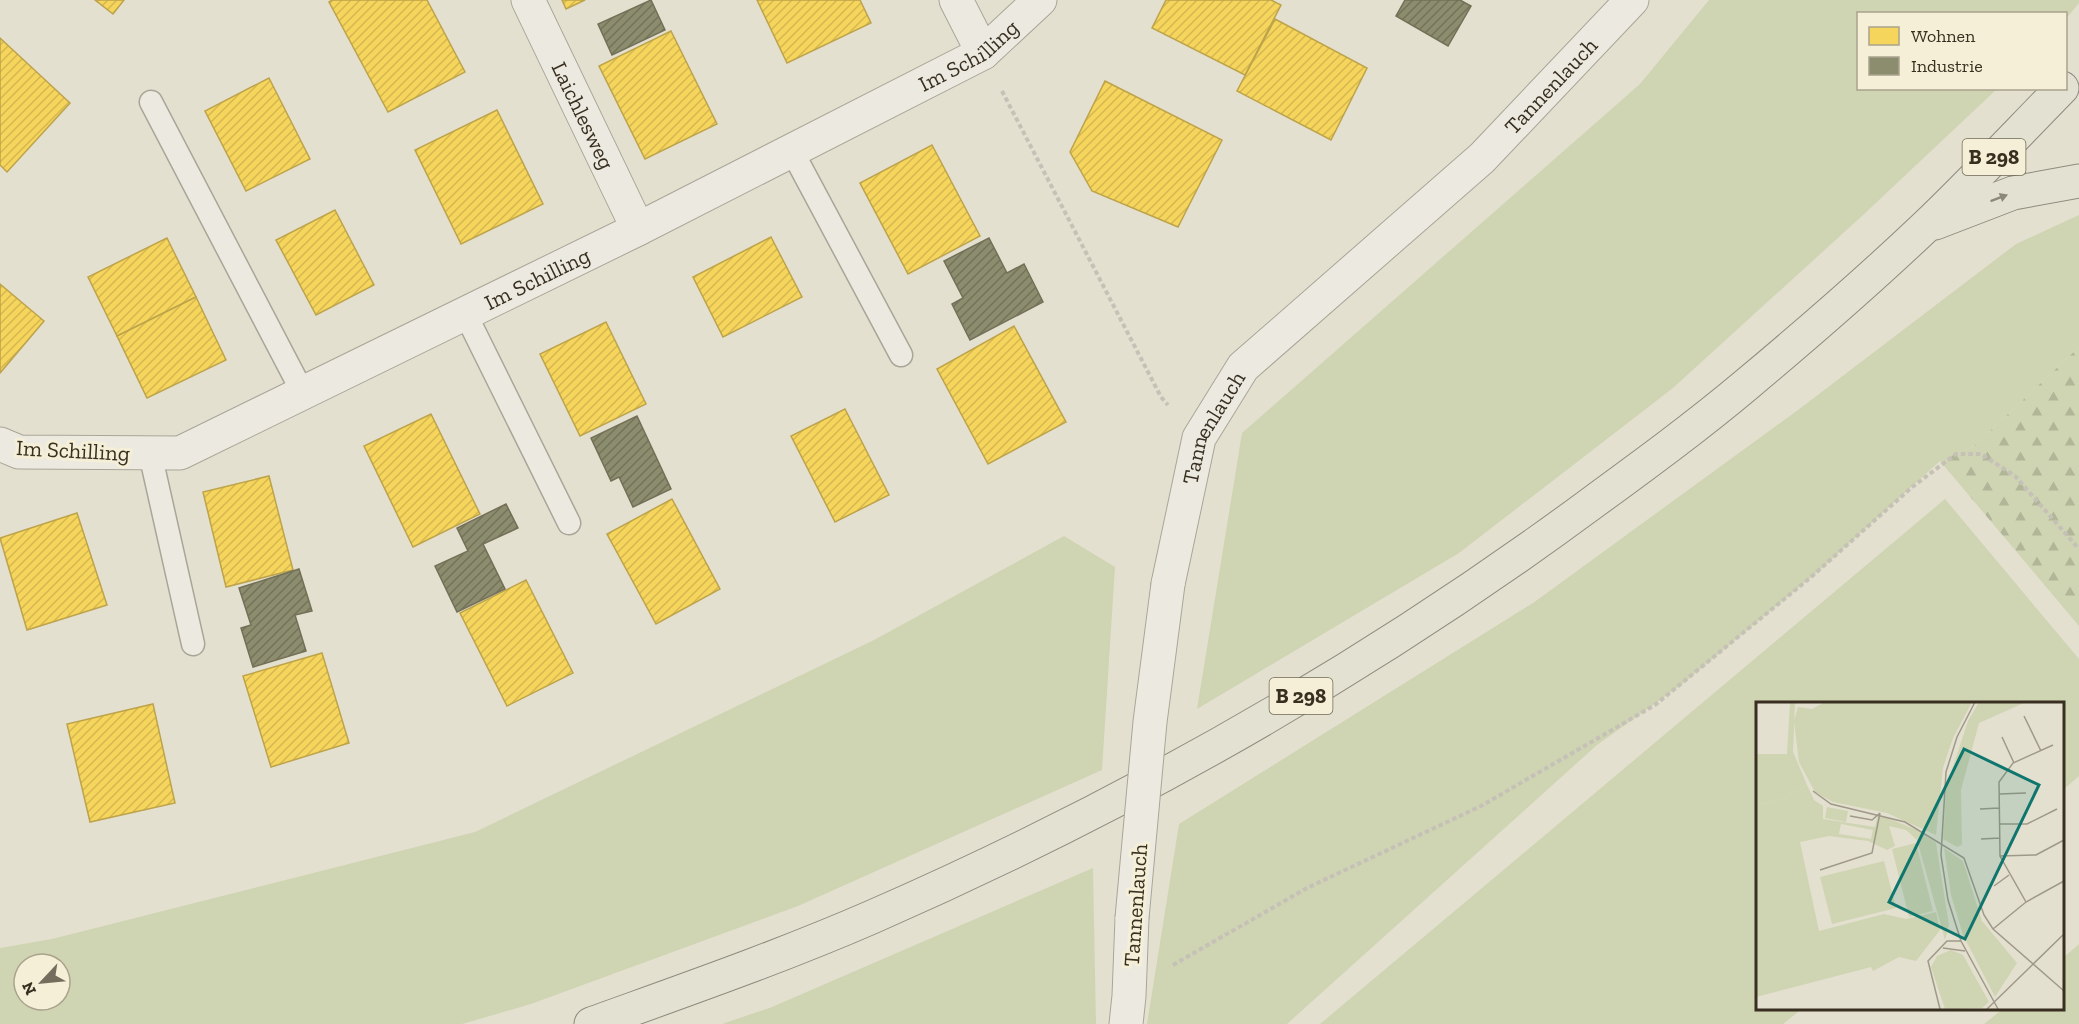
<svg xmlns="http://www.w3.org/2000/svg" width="2079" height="1024" font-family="'Zilla Slab',serif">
	<defs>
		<pattern id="forest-firs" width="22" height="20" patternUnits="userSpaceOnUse" patternTransform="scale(1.5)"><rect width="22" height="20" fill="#cfd4b2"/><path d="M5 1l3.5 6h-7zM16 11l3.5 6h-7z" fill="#b2b699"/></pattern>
		<pattern id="homes-hatch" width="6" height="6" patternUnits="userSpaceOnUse" patternTransform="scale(1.5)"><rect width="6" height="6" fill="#f6d55c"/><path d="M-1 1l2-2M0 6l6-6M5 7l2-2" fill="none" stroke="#d4b750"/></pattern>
		<pattern id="industry-hatch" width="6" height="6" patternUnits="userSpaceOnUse" patternTransform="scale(1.5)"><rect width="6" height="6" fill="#8c8c6e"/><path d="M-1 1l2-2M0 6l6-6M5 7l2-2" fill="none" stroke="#73735a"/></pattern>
	</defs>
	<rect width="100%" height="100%" fill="#e4e0cf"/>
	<g fill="#cfd4b2" fill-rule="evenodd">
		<polygon points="1709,0 2079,0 2079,3 2066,19 2066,14 1858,14 1858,88 1997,89 1862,216 1673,388 1459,553 1197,709 1242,433 1640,84"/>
		<polygon points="2079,215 2079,347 1974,446 1940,461 1821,569 1681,685 1597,745 1287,1024 1147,1024 1179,824 1533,603 1798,410 2016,244"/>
		<polygon points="1945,499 2079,659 2079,776 2063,790 2062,703 1758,703 1758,1008 1803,1008 1783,1024 1320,1024"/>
		<path d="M1064 536 1115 567 1102 770 798 906 531 1004 462 1024H0V948L52 939 475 832 874 640ZM24 964H60V1000H24Z"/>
		<polygon points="1093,868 1096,1024 722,1024 772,1007"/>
		<polygon points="2079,944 2079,1024 1984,1024 2004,1008 2062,1008 2063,958"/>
	</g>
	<polygon fill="url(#forest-firs)" points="2079,347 2079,626 1940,461 1974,446"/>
	<g fill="url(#homes-hatch)" stroke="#bda34a" stroke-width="1.5">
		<polygon points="95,0 124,0 113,14"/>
		<polygon points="332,0 427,0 465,72 388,112 329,2"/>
		<polygon points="562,0 585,0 566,9"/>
		<polygon points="757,0 860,0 871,23 787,63"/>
		<polygon points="1166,0 1271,0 1281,5 1245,75 1152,28"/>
		<polygon points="1275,19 1367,68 1331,140 1237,91"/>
		<polygon points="671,31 717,124 645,159 599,66"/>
		<polygon points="0,38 70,103 7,172 0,165"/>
		<polygon points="269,78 310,159 246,191 205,111"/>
		<polygon points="1105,81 1222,140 1178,227 1092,191 1070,152"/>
		<polygon points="497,110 543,204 461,244 415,150"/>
		<polygon points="932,145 980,236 908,274 860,183"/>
		<polygon points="335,210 374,285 316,315 276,240"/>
		<polygon points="771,237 802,297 723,337 693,277"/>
		<polygon points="167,238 196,297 117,336 88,277"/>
		<polygon points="0,284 44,321 0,373"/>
		<polygon points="196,297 226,360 147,398 117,336"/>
		<polygon points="606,322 646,404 580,436 540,354"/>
		<polygon points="1014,326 1066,422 988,464 937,369"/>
		<polygon points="845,409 889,495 835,522 791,436"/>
		<polygon points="431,414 480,514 413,547 364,446"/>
		<polygon points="269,476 293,570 226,587 203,492"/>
		<polygon points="672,499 720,589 656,624 607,534"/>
		<polygon points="77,513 107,605 27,630 0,538"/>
		<polygon points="526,580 573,673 507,706 460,613"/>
		<polygon points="322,653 349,743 271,767 243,676"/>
		<polygon points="153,704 175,803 90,822 67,724"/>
	</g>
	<g fill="url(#industry-hatch)" stroke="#737057" stroke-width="1.5">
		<polygon points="651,0 665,30 612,55 598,24"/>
		<polygon points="1405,0 1460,0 1471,6 1448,46 1396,16"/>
		<polygon points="989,238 1007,273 1024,264 1043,302 970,340 952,304 963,298 944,261"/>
		<polygon points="637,416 671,489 633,507 619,477 611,481 591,438"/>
		<polygon points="506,504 518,528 483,544 505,589 457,612 435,566 468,551 457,528"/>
		<polygon points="299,569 312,611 295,615 306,651 253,667 241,628 251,625 239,588"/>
	</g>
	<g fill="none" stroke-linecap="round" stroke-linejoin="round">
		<defs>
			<g id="lane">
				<polyline points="151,102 303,393"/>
				<polyline points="792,151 901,355"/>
				<polyline points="465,313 569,523"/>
				<polyline points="150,453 193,644"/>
			</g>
			<g id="street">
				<path id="s1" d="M528 0 638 229"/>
				<polyline points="956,0 983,53"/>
				<path id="s2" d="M0 444 19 452 180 453 638 229 983 53 1040 0"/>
				<path id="s3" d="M1168 584 1199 438 1243 367 1482 158 1632 0"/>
				<polyline points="1126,1024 1129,996 1132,918"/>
			</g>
			<g id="primary">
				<polyline points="1935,223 2013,193 2079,181"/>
				<path d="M591 1024C685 990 780 957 872 917 1126 806 1369 668 1592 503 1644 465 1696 427 1746 385 1807 334 1867 282 1925 227 1972 182 2016 135 2062 88"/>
			</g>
		</defs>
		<use href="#lane" stroke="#a9a598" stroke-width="25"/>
		<use href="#street" stroke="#a9a598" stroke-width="35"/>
		<use href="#primary" stroke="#8f8a7f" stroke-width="35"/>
		<g stroke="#c5c1b7" stroke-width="4" stroke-dasharray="4.5 3" stroke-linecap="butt">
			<polyline points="1002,91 1161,397 1168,405"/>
			<polyline points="1173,965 1307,888 1481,806 1655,705 1810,578 1911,488 1956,454 1981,454 2015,476 2079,549"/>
		</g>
		<use href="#lane" stroke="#eceae0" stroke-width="22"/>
		<use href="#street" stroke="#eceae0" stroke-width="33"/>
		<use href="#primary" stroke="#e3e1d2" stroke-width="33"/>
		<defs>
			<polyline id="street-bridge" points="1132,918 1150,722 1168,584"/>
		</defs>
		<use href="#street-bridge" stroke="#a9a598" stroke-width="35" stroke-linecap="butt"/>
		<use href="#street-bridge" stroke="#eceae0" stroke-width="33"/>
	</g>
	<defs><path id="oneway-solid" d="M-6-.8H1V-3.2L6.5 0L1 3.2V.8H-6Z" transform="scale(1.5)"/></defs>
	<use fill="#8e8879" href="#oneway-solid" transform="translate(1999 198) rotate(-21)"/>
	<g text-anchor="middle" stroke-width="6" stroke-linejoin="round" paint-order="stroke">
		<g fill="#f4efd6" stroke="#706957" stroke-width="1.5">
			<rect x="1962.5" y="139" width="63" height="36" rx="4.5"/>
			<rect x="1269.5" y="678" width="63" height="36" rx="4.5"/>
		</g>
		<g font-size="21" font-weight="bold" fill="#382f20">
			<text x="1994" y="164">B 298</text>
			<text x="1301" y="703">B 298</text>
		</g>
		<g font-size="22" fill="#382f20" stroke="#f4efd6">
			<text dy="8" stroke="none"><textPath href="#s2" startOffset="1065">Im Schilling</textPath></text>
			<text dy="8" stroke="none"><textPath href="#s3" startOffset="650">Tannenlauch</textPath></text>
			<text dy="8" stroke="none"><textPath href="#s1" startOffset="128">Laichlesweg</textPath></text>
			<text dy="8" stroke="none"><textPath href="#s2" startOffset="579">Im Schilling</textPath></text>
			<text dy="8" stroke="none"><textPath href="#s3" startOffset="164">Tannenlauch</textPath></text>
			<text transform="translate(73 450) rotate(3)" y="8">Im Schilling</text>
			<text transform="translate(1135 905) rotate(-86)" y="8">Tannenlauch</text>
		</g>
	</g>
	<g transform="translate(1756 702)">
		<rect width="308" height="308" fill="#e4e0cf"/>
		<path d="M34 0H39L37 50 51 83 30 96 0 103V52H31ZM69 0H216L197 36 187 66 180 133 131 111 77 100 59 90 43 60 38 19 42 5 56 7ZM270 0 223 21 205 88 206 143 201 145 187 137 190 86 212 19 223 0ZM71 105 92 109 90 120 69 116ZM163 129 180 141 193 223 189 238 161 138ZM160 141 177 209 153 215 136 147ZM188 146 207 159 226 219 261 261 239 295 207 233 195 193ZM128 159 140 206 76 222 64 175ZM195 248 207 253 233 300 226 306 189 307 175 265 181 254Z" fill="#cfd4b2"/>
		<path d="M51 83 58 98 67 104V117L119 125 122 112 163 129 161 138 150 128 133 124 139 144 131 148 112 139 73 134 44 140 63 229 128 212 150 217 180 210 184 228 160 259 143 255 117 269 115 265 0 295V103L30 96ZM85 122 117 128 115 137 83 132Z" fill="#cfd4b2" fill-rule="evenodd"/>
		<path fill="none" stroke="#9f9989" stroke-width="1.5" d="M219 0 201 35 190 70 185 153 192 198 205 239 242 307M268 14 285 49M246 35 258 61M57 89 75 102 149 120 208 156 228 213 237 227 308 289M243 92 270 91M224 107 243 106M94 114 116 118 124 111M243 122H271L301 107M225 137 244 136M244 154 280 153 308 138M64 168 116 151 124 111M238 184 253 173M270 200 244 154 243 80 257 61 297 43M237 227 270 200 308 179M187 246 209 249M184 307 172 259 191 239H205M231 307 308 232"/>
		<path fill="#0f766e" fill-opacity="0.15" stroke="#0f766e" stroke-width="3" d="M208 47 283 83 209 237 133 200Z"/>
		<rect width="308" height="308" fill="none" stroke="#382f20" stroke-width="3"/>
	</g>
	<rect x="1857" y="12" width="210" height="78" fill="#f4efd6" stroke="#a9a28d" stroke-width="1.5"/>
	<rect x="1869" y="27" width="30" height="18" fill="#f6d55c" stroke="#a9a28d" stroke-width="1.5"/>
	<text x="1911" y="42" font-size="18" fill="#382f20">Wohnen</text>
	<rect x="1869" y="57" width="30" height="18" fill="#8c8c6e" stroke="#a9a28d" stroke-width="1.5"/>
	<text x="1911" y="72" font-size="18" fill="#382f20">Industrie</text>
	<g transform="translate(42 982) rotate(244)"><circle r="28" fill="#f4efd6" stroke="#a9a28d" stroke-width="1.5"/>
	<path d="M0-4.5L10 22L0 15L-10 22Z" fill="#746d5d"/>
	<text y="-9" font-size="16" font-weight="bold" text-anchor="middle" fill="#382f20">N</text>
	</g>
</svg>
